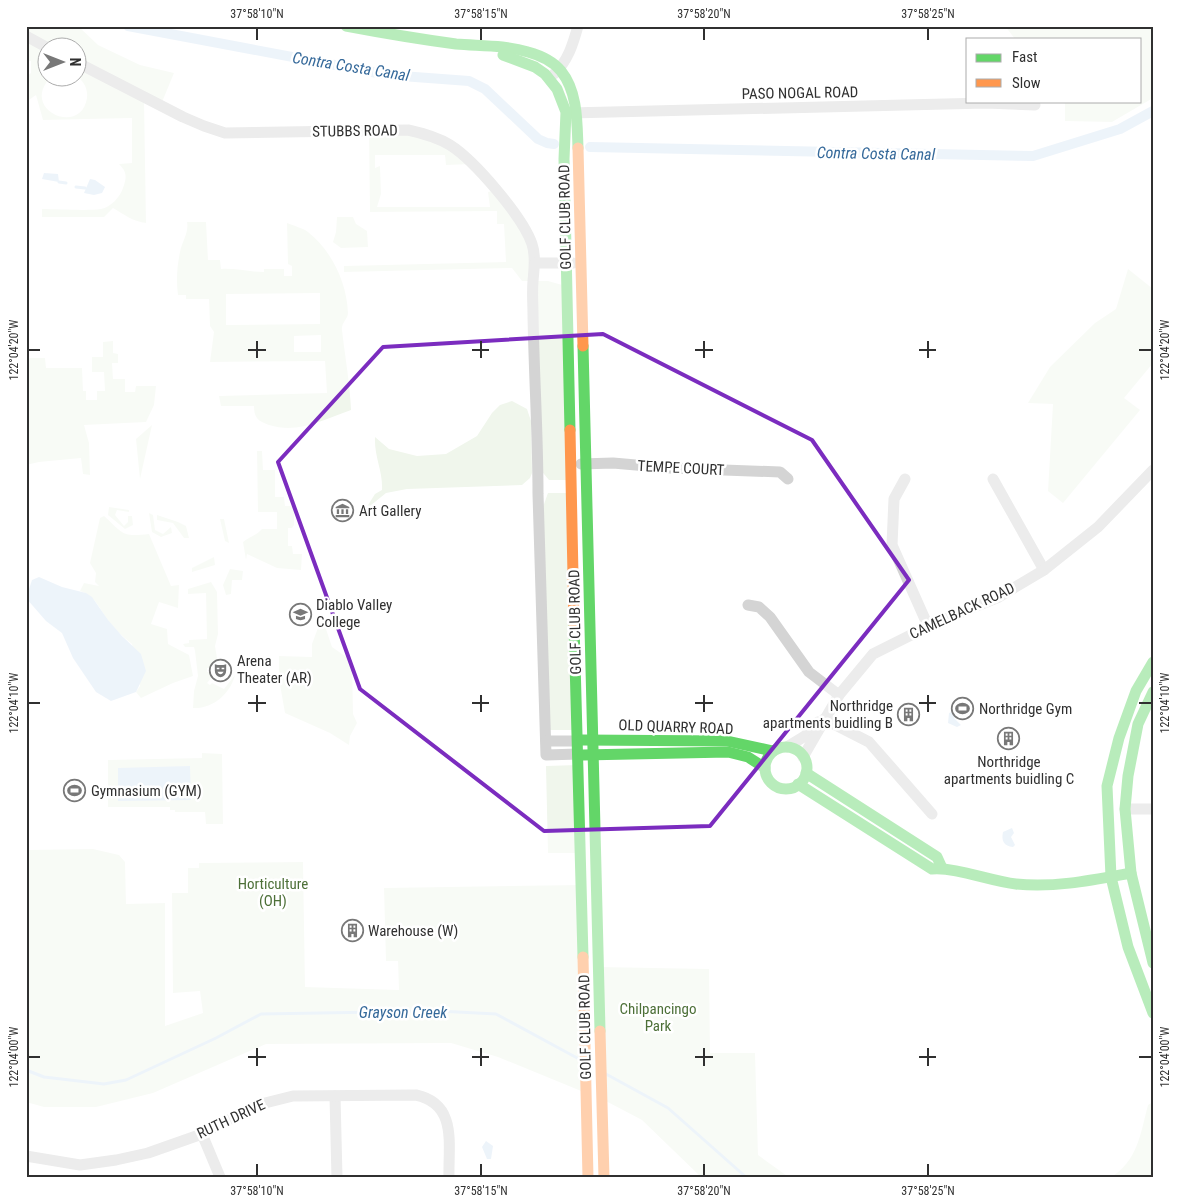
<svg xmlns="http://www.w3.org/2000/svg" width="1179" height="1204" font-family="'Roboto Condensed',sans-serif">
	<rect width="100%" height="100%" fill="#fff"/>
	<g fill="#f0f6ec" fill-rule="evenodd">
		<path d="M26 26H78L98 45 140 65 174 73 160 107 144 99 146 223C134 222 123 214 113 208L104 217H42V209C59 209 86 211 101 209 111 207 120 197 123 188 127 177 127 172 119 164L132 163V118L43 120 36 95 26 102V77L31 73V61H26ZM48 48H78V77C84 82 88 89 87 98 81 137 20 110 50 78H48Z"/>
		<polygon points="1005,26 1153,26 1153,98 1112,122 1065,121 1065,104 1063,101 1140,101 1140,39 1015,39"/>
		<polygon points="369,131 429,135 472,164 446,165 445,155 375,155 375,168 380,166 381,194 377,207 490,207 488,192 496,190 532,244 533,281 548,281 566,286 571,480 549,480 539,468 533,281 522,281 512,268 344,272 344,266 506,262 504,224 497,224 497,211 370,212"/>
		<polygon points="337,217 353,217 356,224 367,231 368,247 341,248 333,242 336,232"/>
		<path d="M187 222H206L208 260H220L221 269C235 268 249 272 264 272V269H284V276H292V266L288 264 287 223C294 226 303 228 308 232 332 251 347 283 348 313 348 319 341 323 342 330 345 357 350 383 351 410 323 420 298 434 269 425 258 421 254 418 254 406H221L219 396 327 393 325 361 210 362 214 332 210 326 209 299H186V295H178C176 281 177 266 180 252 182 241 189 233 187 222ZM320 293V324L226 325V294ZM321 335V352H294V336Z"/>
		<polygon points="1128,269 1153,289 1153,363 1124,398 1140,410 1063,503 1048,491 1053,404 1028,403 1050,367 1095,323 1116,309"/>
		<polygon points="113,341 113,353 118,354 118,363 112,363 113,379 125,379 125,392 135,392 136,386 156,386 154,405 146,422 84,425 89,443 90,475 83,474 81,458 39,462 26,465 26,362 30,358 45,358 46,368 82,368 83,391 86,391 86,400 97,400 97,391 105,391 104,372 92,372 92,357 103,357 103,342"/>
		<path d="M512 401 527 409 531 421 532 473 530 478 522 485 407 489 386 493 365 510 375 494 382 490C383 471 374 457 375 437L389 449 417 456 446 454 477 436 492 413 500 405Z"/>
		<polygon points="152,425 140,479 136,439"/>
		<path d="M257 451H262L263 470H275V497H284L285 506H294V525L292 528H288V546H292L293 554H302L301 570 277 568 247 554 246 560 243 542C249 537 257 535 262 529H277V512H258Z"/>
		<polygon points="548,493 572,493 577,730 545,730 539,518"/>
		<polygon points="109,507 129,510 129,512 117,510 115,515 124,526 128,522 128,516 132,516 133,525 125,529 108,515"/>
		<polygon points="149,513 153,515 155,530 163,534 171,527 172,533 161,537 152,532"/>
		<polygon points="157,515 178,522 186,526 189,538 184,538 173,523 157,520"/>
		<path d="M104 516C124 534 121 537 149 534L171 586 179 585 178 608 159 602 151 624 167 629 168 644 189 655 193 676 173 683 141 698 136 692 140 686 132 644C123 637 116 630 109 622 100 610 96 596 80 591L84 583 99 586 95 582 96 573 90 563 100 518Z"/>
		<polygon points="220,519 224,519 229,543 225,541"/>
		<polygon points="214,557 215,565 192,572 192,568"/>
		<polygon points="230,569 243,571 242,580 232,580 231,594 226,595 223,585"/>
		<path d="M211 582 217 592 218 634 215 646 217 658 210 668H207V672H209L212 677 207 683 210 685 212 683 224 689 235 675C230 694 213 709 193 708L194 691 198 676 195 651 194 647H185L183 644 189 643V640L207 639 206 593 188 594V589Z"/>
		<polygon points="322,617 332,647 352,661 353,714 357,723 350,736 349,745 330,733 285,713 279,679 279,656 312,657 312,644"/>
		<polygon points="202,753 222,754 223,824 206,824 205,812 175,812 175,810 170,810 170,807 108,807 108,760 202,758"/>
		<polygon points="578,765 580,853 548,853 546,766"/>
		<polygon points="93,849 119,855 125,862 126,904 165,903 165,1026 203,1013 200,991 173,993 172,893 188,893 188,868 199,868 199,863 303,862 305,987 399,990 398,961 386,961 384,888 581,885 586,1093 498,1057 451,1043 266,1044 153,1093 96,1107 44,1107 26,1102 26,850"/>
		<polygon points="599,967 709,969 710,1053 755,1053 758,1155 790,1178 702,1178 642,1120 602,1099"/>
		<path d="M1153 1102V1178H1110C1138 1160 1140 1135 1148 1105Z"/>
	</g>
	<g fill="#d8e6f4">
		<polygon points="44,173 58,174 59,182 42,179"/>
		<polygon points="90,179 95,180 105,187 102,193 94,195 84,193"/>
		<polygon points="39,577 62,587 86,593 92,597 108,620 122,636 141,654 146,671 136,692 111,701 96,692 73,658 62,633 46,621 26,598 32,580"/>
		<polygon points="955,711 957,714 954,718 961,725 957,727 948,723 949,713"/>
		<polygon points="190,766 191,800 118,801 118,768"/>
		<path d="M1012 828 1014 833 1011 837 1015 845 1013 847C1004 846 1001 841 1003 832Z"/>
		<polygon points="486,1141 493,1146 491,1159 487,1159 482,1147"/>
	</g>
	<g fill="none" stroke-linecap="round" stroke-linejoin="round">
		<g stroke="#d8e6f4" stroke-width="3">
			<polyline points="59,182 66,183"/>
			<polyline points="76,187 85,188"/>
			<polyline points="26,1070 44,1077 104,1084 126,1080 216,1038 261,1014 438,1011 496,1014 579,1059"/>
			<polyline points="606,1074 668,1108 747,1178"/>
		</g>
		<g stroke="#d8e6f4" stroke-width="10">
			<polyline points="128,26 388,75 469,81 485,89 538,139 547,143 554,144"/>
			<polyline points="590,147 1033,156 1120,129 1153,111"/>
		</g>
		<g stroke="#d4d4d4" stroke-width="11">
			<polyline points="26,36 48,48"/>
			<path d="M78 63 183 117 204 126 225 133 408 130C422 133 437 137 450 145 474 160 523 217 532 244 536 256 534 269 533 281 532 293 533 304 533 315 534 375 538 434 538 494L546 755 578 754"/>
			<path d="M554 74C568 61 573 44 578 26"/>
			<polyline points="570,113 986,103 1035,105"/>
			<polyline points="535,263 573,263"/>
			<polyline points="581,464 613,463 670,468 780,472 788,479"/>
			<polyline points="905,479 894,499 892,545 928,626"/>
			<polyline points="993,479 1044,570"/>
			<polyline points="748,605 759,607 770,617 809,672 839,695"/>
			<polyline points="824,719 869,742 932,814"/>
			<polyline points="546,741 578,741"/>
			<polyline points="787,747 805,736 818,722"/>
			<polyline points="803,757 839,695 873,654 935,623 997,598 1044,570 1098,527 1153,470"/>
			<polyline points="1125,809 1153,809"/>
			<polyline points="335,1096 337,1178"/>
			<polyline points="202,1134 220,1177"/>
			<path d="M26 1156 80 1165 116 1160 148 1153 202 1134 257 1105 293 1096 416 1095C458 1104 448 1145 449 1178"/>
		</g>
		<g stroke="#63d668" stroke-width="11">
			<path d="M346 26C383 33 419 39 456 44 480 46 505 45 528 52 539 55 553 61 561 71 578 92 577 123 578 148"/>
			<polyline points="503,55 535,67 545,74 557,89 566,112 564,159 570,430"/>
			<polyline points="583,346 600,1031"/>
			<polyline points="574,624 583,957"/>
			<polyline points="1153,662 1136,691 1119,738 1107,786 1111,877 1128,947 1153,1013"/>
			<polyline points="1153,692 1138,724 1128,776 1125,809 1131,873 1153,963"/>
			<polyline points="582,740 727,741 773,751"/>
			<circle cx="786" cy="768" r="21"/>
			<polyline points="583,755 728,752 748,757 765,768"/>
			<polyline points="806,773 937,857 942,868"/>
			<path d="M798 784 932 869C956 867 990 881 1016 884 1055 888 1093 880 1131 873"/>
		</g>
		<g stroke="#ff974d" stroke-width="11">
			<polyline points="578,148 583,346"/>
			<polyline points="570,430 574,624"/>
			<polyline points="583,957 588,1178"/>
			<polyline points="600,1031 604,1178"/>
		</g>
	</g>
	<path d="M0 0H1179V1204H0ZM603 334 812 440 909 580 710 826 544 831 360 689 278 462 383 347Z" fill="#fff" fill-opacity=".55" fill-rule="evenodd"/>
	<path fill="none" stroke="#7b2cbf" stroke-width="4" stroke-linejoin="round" d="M603 334 812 440 909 580 710 826 544 831 360 689 278 462 383 347Z"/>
	<path fill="none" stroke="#303030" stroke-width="2" d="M257 28V40M481 28V40M704 28V40M928 28V40M257 341V358M481 341V358M704 341V358M928 341V358M28 350H40M248 350H266M472 350H489M695 350H713M919 350H936M1139 350H1152M257 695V712M481 695V712M704 695V712M928 695V712M28 703H40M248 703H266M472 703H489M695 703H713M919 703H936M1139 703H1152M257 1048V1066M481 1048V1066M704 1048V1066M928 1048V1066M28 1057H40M248 1057H266M472 1057H489M695 1057H713M919 1057H936M1139 1057H1152M257 1164V1176M481 1164V1176M704 1164V1176M928 1164V1176"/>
	<defs>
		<symbol id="museum-ring" viewBox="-11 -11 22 22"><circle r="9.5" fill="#fff" stroke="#787878" stroke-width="1.5"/><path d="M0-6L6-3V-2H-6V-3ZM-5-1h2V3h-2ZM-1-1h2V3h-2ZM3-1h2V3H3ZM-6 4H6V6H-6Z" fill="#787878"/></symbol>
		<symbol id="university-ring" viewBox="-11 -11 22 22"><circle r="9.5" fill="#fff" stroke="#787878" stroke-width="1.5"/><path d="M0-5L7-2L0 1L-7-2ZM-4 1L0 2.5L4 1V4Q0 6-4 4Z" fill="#787878"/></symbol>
		<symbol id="theatre-ring" viewBox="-11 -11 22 22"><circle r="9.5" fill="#fff" stroke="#787878" stroke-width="1.5"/><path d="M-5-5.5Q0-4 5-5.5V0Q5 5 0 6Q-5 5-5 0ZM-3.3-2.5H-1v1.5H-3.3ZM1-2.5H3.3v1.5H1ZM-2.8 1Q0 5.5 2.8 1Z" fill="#787878"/></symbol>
		<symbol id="stadium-ring" viewBox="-11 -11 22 22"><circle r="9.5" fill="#fff" stroke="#787878" stroke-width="1.5"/><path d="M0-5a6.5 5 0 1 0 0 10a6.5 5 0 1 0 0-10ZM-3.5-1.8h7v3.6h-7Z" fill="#787878"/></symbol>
		<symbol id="building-ring" viewBox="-11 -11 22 22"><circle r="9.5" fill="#fff" stroke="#787878" stroke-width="1.5"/><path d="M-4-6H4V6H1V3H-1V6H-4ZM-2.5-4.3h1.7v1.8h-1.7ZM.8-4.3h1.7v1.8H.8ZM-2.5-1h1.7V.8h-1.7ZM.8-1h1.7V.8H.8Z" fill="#787878"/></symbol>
	</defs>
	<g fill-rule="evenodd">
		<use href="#museum-ring" x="330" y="498" width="25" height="25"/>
		<use href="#university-ring" x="288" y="602" width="25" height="25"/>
		<use href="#theatre-ring" x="208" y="658" width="25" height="25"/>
		<use href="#stadium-ring" x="950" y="696" width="25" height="25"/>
		<use href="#building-ring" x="896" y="702" width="25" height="25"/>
		<use href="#building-ring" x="996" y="726" width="25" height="25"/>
		<use href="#stadium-ring" x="62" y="778" width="25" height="25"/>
		<use href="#building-ring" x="340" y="918" width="25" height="25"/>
	</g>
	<g text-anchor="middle" stroke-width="5" stroke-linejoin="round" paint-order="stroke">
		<g font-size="15" fill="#303030" stroke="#fff">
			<text transform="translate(800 93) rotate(-1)" y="5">PASO NOGAL ROAD</text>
			<text transform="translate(355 131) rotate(-1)" y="5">STUBBS ROAD</text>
			<text transform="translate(565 217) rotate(-91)" y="5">GOLF CLUB ROAD</text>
			<text transform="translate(681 468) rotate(3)" y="5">TEMPE COURT</text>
			<text transform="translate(962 611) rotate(-25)" y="5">CAMELBACK ROAD</text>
			<text transform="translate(575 622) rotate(-91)" y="5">GOLF CLUB ROAD</text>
			<text transform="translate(676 727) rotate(2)" y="5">OLD QUARRY ROAD</text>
			<text transform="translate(585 1027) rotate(-91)" y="5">GOLF CLUB ROAD</text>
			<text transform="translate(231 1119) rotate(-25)" y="5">RUTH DRIVE</text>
		</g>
		<g font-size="15" fill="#303030" stroke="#fff" text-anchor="start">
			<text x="359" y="516">Art Gallery</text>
			<text x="316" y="610">Diablo Valley<tspan x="316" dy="17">College</tspan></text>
			<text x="237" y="666">Arena<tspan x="237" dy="17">Theater (AR)</tspan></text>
			<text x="893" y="711" text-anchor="end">Northridge<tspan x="893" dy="17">apartments buidling B</tspan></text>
			<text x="979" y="714">Northridge Gym</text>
			<text x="1009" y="767" text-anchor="middle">Northridge<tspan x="1009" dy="17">apartments buidling C</tspan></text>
			<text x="91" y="796">Gymnasium (GYM)</text>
			<text x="368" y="936">Warehouse (W)</text>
		</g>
		<g font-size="15" fill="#4d7038" stroke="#fff">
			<text x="273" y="889">Horticulture<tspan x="273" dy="17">(OH)</tspan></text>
			<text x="658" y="1014">Chilpancingo<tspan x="658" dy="17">Park</tspan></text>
		</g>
		<g font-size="16" font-style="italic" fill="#35699a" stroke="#fff">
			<text transform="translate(351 66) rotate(9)" y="6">Contra Costa Canal</text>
			<text transform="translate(876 153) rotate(1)" y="6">Contra Costa Canal</text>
			<text x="403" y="1018">Grayson Creek</text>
		</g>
	</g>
	<rect width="1179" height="1204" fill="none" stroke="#ffffff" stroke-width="55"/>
	<rect x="966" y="38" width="175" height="65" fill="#ffffff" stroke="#acacac"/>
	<rect x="976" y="54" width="25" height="8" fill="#63d668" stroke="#acacac"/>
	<text x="1012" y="62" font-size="15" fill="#303030">Fast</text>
	<rect x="976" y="79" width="25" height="8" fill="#ff974d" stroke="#acacac"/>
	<text x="1012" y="88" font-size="15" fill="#303030">Slow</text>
	<g transform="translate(62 62) rotate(90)"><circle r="24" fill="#ffffff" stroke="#acacac"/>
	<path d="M0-4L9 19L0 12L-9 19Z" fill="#787878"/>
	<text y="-8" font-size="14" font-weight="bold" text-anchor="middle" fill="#303030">N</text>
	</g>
	<rect x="28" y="28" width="1124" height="1148" fill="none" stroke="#303030" stroke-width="2"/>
	<g font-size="12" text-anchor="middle" fill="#303030">
		<text x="257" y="18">37°58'10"N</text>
		<text x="481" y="18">37°58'15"N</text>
		<text x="704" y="18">37°58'20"N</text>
		<text x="928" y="18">37°58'25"N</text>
		<text transform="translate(14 350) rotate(-90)" y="4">122°04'20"W</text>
		<text transform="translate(1165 350) rotate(-90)" y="4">122°04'20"W</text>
		<text transform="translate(1165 703) rotate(-90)" y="4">122°04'10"W</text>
		<text transform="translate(14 703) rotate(-90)" y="4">122°04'10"W</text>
		<text transform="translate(14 1057) rotate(-90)" y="4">122°04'00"W</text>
		<text transform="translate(1165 1057) rotate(-90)" y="4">122°04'00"W</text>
		<text x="257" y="1195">37°58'10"N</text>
		<text x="481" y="1195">37°58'15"N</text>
		<text x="704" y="1195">37°58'20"N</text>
		<text x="928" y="1195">37°58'25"N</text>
	</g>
</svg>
